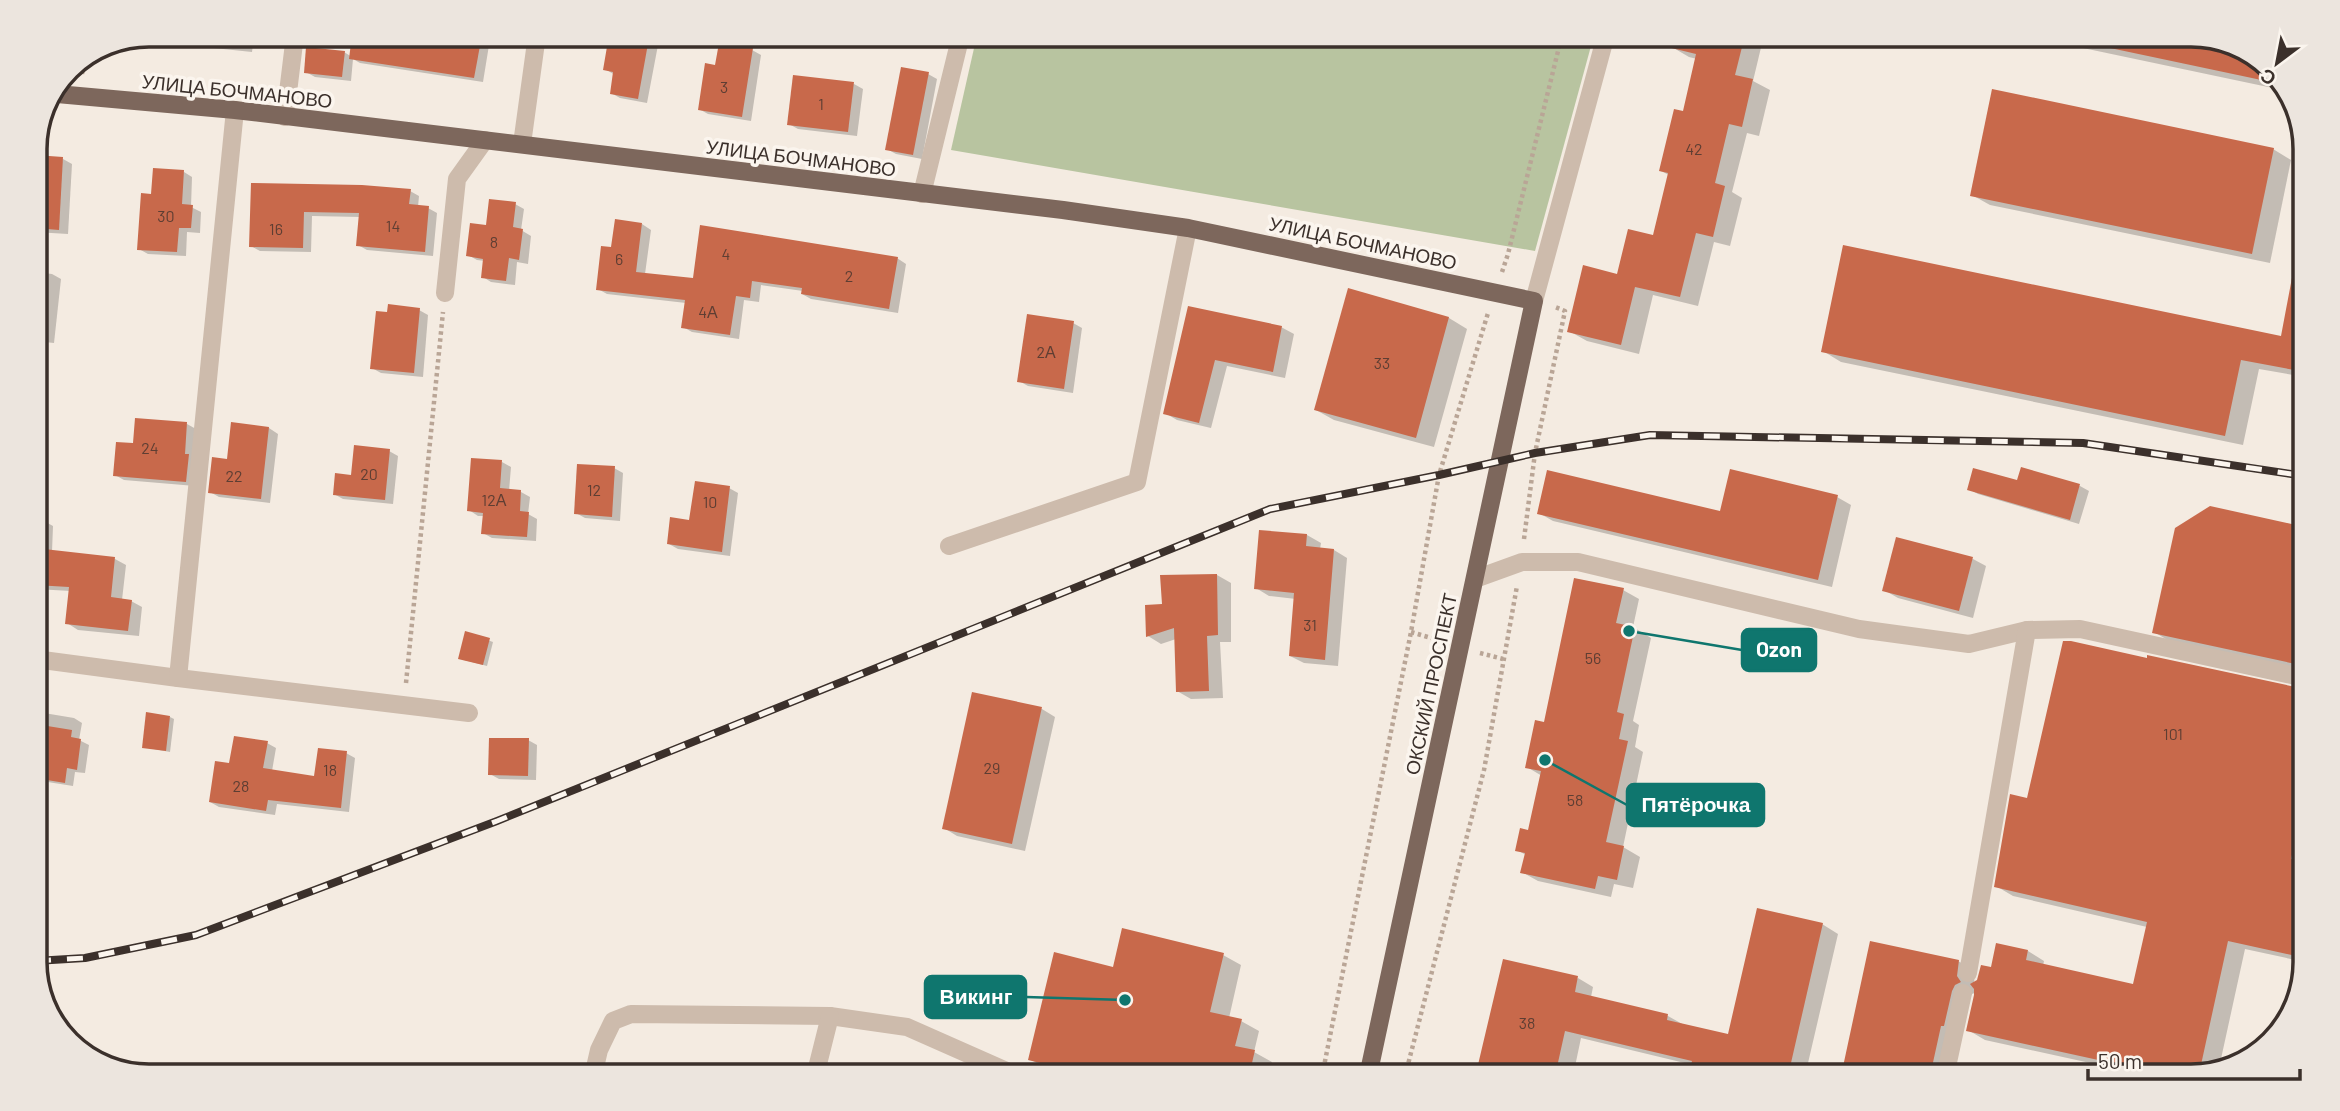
<svg xmlns="http://www.w3.org/2000/svg" width="2340" height="1111" font-family="Barlow,sans-serif">
	<rect width="100%" height="100%" fill="#f4ebe1"/>
	<polygon fill="#b8c4a0" points="977,35 1594,35 1535,251 951,150"/>
	<g fill="#0003">
		<polygon points="149,35 254,35 252,52 137,40"/>
		<polygon points="354,35 483,35 490,39 483,82 360,63 353,59 351,81 315,77 306,72 344,52 352,57"/>
		<polygon points="625,35 649,39 658,45 647,103 620,98 611,93 615,75 605,69"/>
		<polygon points="1675,35 1764,35 1753,81 1770,90 1759,136 1747,133 1732,192 1742,198 1730,246 1714,242 1698,306 1653,295 1639,354 1587,341 1569,331 1654,237 1669,175 1661,171 1684,113 1697,59 1689,57 1672,47"/>
		<polygon points="2021,35 2191,35 2241,47 2286,85 2287,91"/>
		<polygon points="752,50 761,55 751,121 708,114 699,109"/>
		<polygon points="928,74 937,79 922,159 896,154 887,149"/>
		<polygon points="854,84 863,89 857,136 798,129 789,124"/>
		<polygon points="2273,149 2291,160 2270,263 1990,205 1972,195"/>
		<polygon points="35,157 63,159 72,164 68,234 35,232"/>
		<polygon points="184,172 192,177 191,207 201,212 200,233 187,232 186,256 148,254 139,249 153,196"/>
		<polygon points="252,185 410,191 419,196 418,207 428,208 437,213 433,256 367,250 358,245 361,217 312,216 311,252 260,251 251,246"/>
		<polygon points="515,204 524,209 521,230 531,236 528,264 517,262 515,285 491,282 483,277 485,261 477,260 468,255 488,227"/>
		<polygon points="2305,218 2305,377 2259,369 2243,445 1841,362 1823,351 2282,339"/>
		<polygon points="642,224 651,230 645,274 694,280 897,258 906,264 898,313 811,299 802,294 803,291 761,285 759,302 744,300 739,339 692,332 683,327 686,303 607,294 598,289 613,249"/>
		<polygon points="35,272 52,274 61,279 54,343 35,341"/>
		<polygon points="1349,290 1449,318 1467,329 1434,447 1334,420 1316,410"/>
		<polygon points="1189,308 1281,327 1294,334 1285,378 1227,366 1211,428 1177,420 1165,413"/>
		<polygon points="419,310 428,315 423,377 381,373 372,368"/>
		<polygon points="1073,323 1082,328 1073,393 1028,386 1019,381"/>
		<polygon points="35,400 44,405 39,465 35,465"/>
		<polygon points="187,424 196,429 195,486 124,480 115,475 134,445"/>
		<polygon points="233,424 269,428 278,434 270,503 219,497 210,492 229,461"/>
		<polygon points="389,451 398,456 393,504 343,499 334,494"/>
		<polygon points="502,462 511,467 509,491 521,492 530,497 528,514 537,519 536,541 492,538 483,533 485,516 478,516 469,510"/>
		<polygon points="614,468 623,473 620,521 585,518 576,513"/>
		<polygon points="2022,469 2080,486 2089,491 2079,524 1978,494 1969,489 2018,483"/>
		<polygon points="729,488 738,493 730,556 678,549 669,544"/>
		<polygon points="1837,497 1851,505 1832,587 1553,521 1539,513 1722,513"/>
		<polygon points="35,520 42,520 53,526 52,552 115,559 126,565 122,600 131,601 142,607 139,636 78,630 67,623 71,591 35,589"/>
		<polygon points="2305,529 2305,671 2171,642 2154,632"/>
		<polygon points="1261,531 1307,535 1321,543 1320,549 1334,550 1347,558 1338,666 1304,663 1290,656 1296,599 1269,596 1256,588"/>
		<polygon points="1973,559 1986,566 1973,618 1898,598 1884,590"/>
		<polygon points="1217,575 1231,583 1231,642 1220,642 1223,698 1191,699 1177,691 1176,639 1161,644 1148,636 1164,606"/>
		<polygon points="1623,590 1639,599 1633,627 1651,638 1633,721 1639,725 1635,747 1643,752 1623,847 1640,857 1633,888 1614,884 1611,897 1538,881 1522,872 1526,855 1517,850 1530,832 1542,776 1527,767 1545,724"/>
		<polygon points="467,633 493,642 487,666 464,660"/>
		<polygon points="2305,691 2305,962 2245,949 2219,1068 2192,1076 2113,1068 1985,1040 1968,1030 1977,992 1972,994 1968,1000 1949,1076 1843,1076 1958,961 1975,971 1974,984 1992,969 2028,951 2044,961 2043,966 2134,986 2147,927 2013,896 1996,886 2029,800"/>
		<polygon points="973,694 1042,709 1055,717 1025,851 957,836 944,828"/>
		<polygon points="35,706 39,708 38,712 74,718 82,723 79,740 89,745 85,773 75,772 73,786 35,780"/>
		<polygon points="170,717 174,719 170,752 143,747"/>
		<polygon points="528,740 537,745 536,780 499,779 490,774"/>
		<polygon points="267,743 276,748 272,771 316,778 346,753 355,758 349,812 277,804 275,815 219,807 210,802 231,765"/>
		<polygon points="1822,924 1838,934 1805,1076 1690,1076 1693,1065 1581,1038 1573,1076 1493,1076 1479,1068 1578,978 1593,987 1591,997 1668,1016 1684,1025 1729,1036"/>
		<polygon points="1223,955 1241,965 1229,1018 1241,1021 1259,1031 1254,1052 1272,1062 1269,1076 1074,1076 1048,1070 1030,1059 1114,969"/>
	</g>
	<g fill="#c8694b">
		<polygon points="352,35 482,35 474,78 349,59"/>
		<polygon points="609,35 635,35 649,38 638,99 610,94 613,72 603,70"/>
		<polygon points="1656,35 1745,35 1735,75 1753,79 1742,127 1729,124 1715,183 1725,186 1713,237 1696,233 1680,297 1635,287 1621,345 1567,332 1583,265 1617,274 1628,229 1653,235 1668,173 1659,171 1674,109 1683,111 1696,54 1655,44"/>
		<polygon points="2097,35 2191,35 2241,47 2285,85 2096,45"/>
		<polygon points="719,43 753,48 742,117 698,110 705,63 715,65"/>
		<polygon points="306,47 345,51 342,77 304,73"/>
		<polygon points="901,67 929,72 913,155 885,150"/>
		<polygon points="793,75 854,82 848,132 787,125"/>
		<polygon points="1992,89 2274,148 2252,254 1970,196"/>
		<polygon points="35,155 63,157 59,230 35,228"/>
		<polygon points="153,168 184,170 182,204 193,205 191,228 179,228 177,252 137,250 141,193 151,194"/>
		<polygon points="251,183 362,185 411,189 409,204 429,206 425,252 356,246 359,213 304,212 303,248 249,247"/>
		<polygon points="489,199 516,202 513,227 523,229 519,260 509,258 506,281 481,278 483,259 466,256 470,223 486,225"/>
		<polygon points="615,219 642,223 636,272 693,278 700,225 898,257 889,309 801,294 802,288 752,281 750,298 736,296 730,335 681,328 685,300 596,290 601,246 611,247"/>
		<polygon points="1843,245 2281,336 2294,267 2305,268 2305,372 2241,360 2225,436 1821,352"/>
		<polygon points="1348,288 1449,317 1416,438 1314,410"/>
		<polygon points="388,304 420,308 414,373 370,369 376,311 387,312"/>
		<polygon points="1188,306 1282,326 1273,372 1215,360 1199,423 1163,414"/>
		<polygon points="1027,314 1074,321 1064,389 1017,382"/>
		<polygon points="135,418 187,422 185,454 189,454 186,482 113,476 116,442 133,443"/>
		<polygon points="231,422 269,427 261,499 208,493 212,457 227,459"/>
		<polygon points="354,445 390,449 385,500 333,495 335,473 351,475"/>
		<polygon points="471,458 502,460 500,488 521,490 520,511 529,512 527,537 481,534 483,513 467,511"/>
		<polygon points="577,464 615,466 612,517 574,514"/>
		<polygon points="2021,467 2080,484 2070,520 1967,490 1973,468 2017,480"/>
		<polygon points="1730,469 1838,495 1818,580 1537,514 1547,470 1720,511"/>
		<polygon points="695,481 730,486 722,552 667,544 670,517 689,520"/>
		<polygon points="2210,506 2305,527 2305,666 2152,633 2175,528"/>
		<polygon points="1259,530 1307,534 1306,546 1334,549 1325,660 1289,656 1294,593 1254,589"/>
		<polygon points="1896,537 1973,557 1959,611 1882,591"/>
		<polygon points="35,548 115,557 111,597 132,600 128,631 65,624 69,587 35,585"/>
		<polygon points="1217,574 1218,635 1207,636 1209,691 1176,692 1174,628 1146,637 1145,605 1162,604 1160,575"/>
		<polygon points="1574,578 1624,588 1616,623 1635,627 1617,712 1624,714 1619,739 1628,741 1606,842 1624,846 1617,880 1598,876 1595,889 1520,873 1525,853 1515,851 1520,828 1528,830 1541,771 1525,768 1535,720 1544,722"/>
		<polygon points="465,631 490,638 483,665 458,659"/>
		<polygon points="2063,641 2071,641 2147,658 2147,655 2305,689 2305,797 2291,859 2305,862 2305,958 2228,941 2199,1074 2192,1076 2110,1076 2112,1063 1966,1031 1974,995 1974,989 1970,984 1977,980 1981,965 1991,967 1996,943 2028,950 2026,960 2133,984 2147,922 1994,887 2010,794 2027,798"/>
		<polygon points="972,692 1042,707 1012,844 942,829"/>
		<polygon points="146,712 170,716 166,751 142,748"/>
		<polygon points="35,724 72,730 71,737 81,739 77,770 67,768 65,783 35,778"/>
		<polygon points="234,736 268,741 263,768 314,776 318,748 347,751 341,808 268,800 266,811 209,802 215,761 229,763"/>
		<polygon points="489,738 529,738 528,776 488,775"/>
		<polygon points="1757,908 1823,923 1788,1076 1688,1076 1692,1061 1565,1031 1555,1076 1508,1076 1477,1069 1503,959 1578,976 1575,992 1668,1014 1667,1020 1728,1034"/>
		<polygon points="1122,928 1224,953 1210,1012 1242,1019 1235,1046 1255,1050 1249,1076 1093,1076 1028,1060 1054,952 1113,967"/>
		<polygon points="1870,941 1959,960 1957,976 1961,982 1955,985 1952,991 1944,1026 1941,1026 1930,1076 1841,1076"/>
	</g>
	<g fill="none" stroke-linecap="round" stroke-linejoin="round">
		<g stroke="#b9a596" stroke-width="4.5" stroke-dasharray="3.5 3.5" stroke-linecap="butt">
			<polyline points="82,74 84,62"/>
			<polyline points="1502,272 1508,254 1562,35"/>
			<polyline points="1524,539 1535,453 1565,311 1555,307"/>
			<polyline points="1411,632 1438,640"/>
			<polyline points="1480,653 1503,659"/>
			<polyline points="406,683 443,312"/>
			<polyline points="1322,1076 1411,632 1439,475 1488,313"/>
			<polyline points="1405,1076 1484,770 1517,586"/>
		</g>
		<g stroke="#cdbbac" stroke-width="18">
			<polyline points="285,117 295,35"/>
			<polyline points="522,144 537,35"/>
			<polyline points="922,194 961,35"/>
			<polyline points="445,293 457,179 485,140"/>
			<polyline points="1534,301 1606,35"/>
			<polyline points="949,546 1137,482 1188,228"/>
			<polyline points="1475,579 1522,562 1578,562 1859,629 1969,644 2027,630 2080,629 2305,678"/>
			<polyline points="35,659 178,678 469,713"/>
			<polyline points="178,678 235,110"/>
			<polyline points="1968,973 2027,630"/>
			<polyline points="593,1076 599,1050 613,1021 631,1014 830,1016 907,1027 1011,1073 1024,1076"/>
			<polyline points="815,1076 830,1016"/>
			<polyline points="1945,1076 1963,993"/>
		</g>
		<polyline stroke="#7d675c" stroke-width="18" points="57,94 235,110 1063,210 1188,228 1534,301 1368,1076"/>
		<defs>
			<polyline id="rail" points="35,961 85,958 196,935 497,821 1270,509 1439,475 1535,453 1650,435 2083,443 2305,476"/>
		</defs>
		<use href="#rail" stroke="#3b302b" stroke-width="8"/>
		<use href="#rail" stroke="#fbf5ee" stroke-width="5" stroke-dasharray="16" stroke-linecap="butt"/>
	</g>
	<g text-anchor="middle" stroke-width="7" stroke-linejoin="round" paint-order="stroke">
		<g font-size="16" fill="#5e3e33">
			<text x="724" y="93">3</text>
			<text x="821" y="110">1</text>
			<text x="1694" y="155">42</text>
			<text x="166" y="222">30</text>
			<text x="393" y="232">14</text>
			<text x="276" y="235">16</text>
			<text x="494" y="248">8</text>
			<text x="726" y="260">4</text>
			<text x="619" y="265">6</text>
			<text x="849" y="282">2</text>
			<text x="708" y="318">4А</text>
			<text x="1046" y="358">2А</text>
			<text x="1382" y="369">33</text>
			<text x="150" y="454">24</text>
			<text x="369" y="480">20</text>
			<text x="234" y="482">22</text>
			<text x="594" y="496">12</text>
			<text x="494" y="506">12А</text>
			<text x="710" y="508">10</text>
			<text x="1310" y="631">31</text>
			<text x="1593" y="664">56</text>
			<text x="2173" y="740">101</text>
			<text x="992" y="774">29</text>
			<text x="330" y="776">18</text>
			<text x="241" y="792">28</text>
			<text x="1575" y="806">58</text>
			<text x="1527" y="1029">38</text>
		</g>
		<g font-size="19" fill="#3b302b" stroke="#fbf5ee">
			<text transform="translate(237 91) rotate(6)" y="7">УЛИЦА БОЧМАНОВО</text>
			<text transform="translate(801 158) rotate(7)" y="7">УЛИЦА БОЧМАНОВО</text>
			<text transform="translate(1363 243) rotate(12)" y="7">УЛИЦА БОЧМАНОВО</text>
			<text transform="translate(1431 684) rotate(-78)" y="7">ОКСКИЙ ПРОСПЕКТ</text>
		</g>
	</g>
	<path d="M0 0H2340V1111H0ZM149 47H2191A102 102 0 0 1 2293 149V962A102 102 0 0 1 2191 1064H149A102 102 0 0 1 47 962V149A102 102 0 0 1 149 47Z" fill="#ece5de" fill-rule="evenodd"/>
	<path fill="none" stroke="#3b302b" stroke-width="3.5" d="M149 47H2191A102 102 0 0 1 2293 149V962A102 102 0 0 1 2191 1064H149A102 102 0 0 1 47 962V149A102 102 0 0 1 149 47Z"/>
	<path fill="none" stroke="#0f766e" stroke-width="2.5" d="M1629 631L1742 650M1545 760L1627 805M1125 1000L1026 997"/>
	<g fill="#0f766e" stroke="#fbf5ee" stroke-width="2.5">
		<circle cx="1629" cy="631" r="7"/>
		<circle cx="1545" cy="760" r="7"/>
		<circle cx="1125" cy="1000" r="7"/>
	</g>
	<g fill="#0f766e" stroke="#0f766e" stroke-width="2.5">
		<rect x="1742" y="629" width="74" height="42" rx="7"/>
		<rect x="1627" y="784" width="137" height="42" rx="7"/>
		<rect x="925" y="976" width="101" height="42" rx="7"/>
	</g>
	<g font-size="21" text-anchor="middle" font-weight="bold" fill="#fff">
		<text x="1779" y="657">Ozon</text>
		<text x="1696" y="812">Пятёрочка</text>
		<text x="976" y="1004">Викинг</text>
	</g>
	<g transform="translate(2277 63) rotate(212)" stroke="#fbf5ee" stroke-width="5" paint-order="stroke">
	<path d="M0-5L12 26L0 18L-12 26Z" fill="#3b302b"/>
	<text y="-10" font-size="19" font-weight="bold" text-anchor="middle" fill="#3b302b">С</text>
	</g>
	<path d="M2088 1069v10h212v-10" fill="none" stroke="#3b302b" stroke-width="3.5"/>
	<text x="2098" y="1069" font-size="21" fill="#3b302b" stroke="#fbf5ee" stroke-width="5" paint-order="stroke">50 m</text>
</svg>
